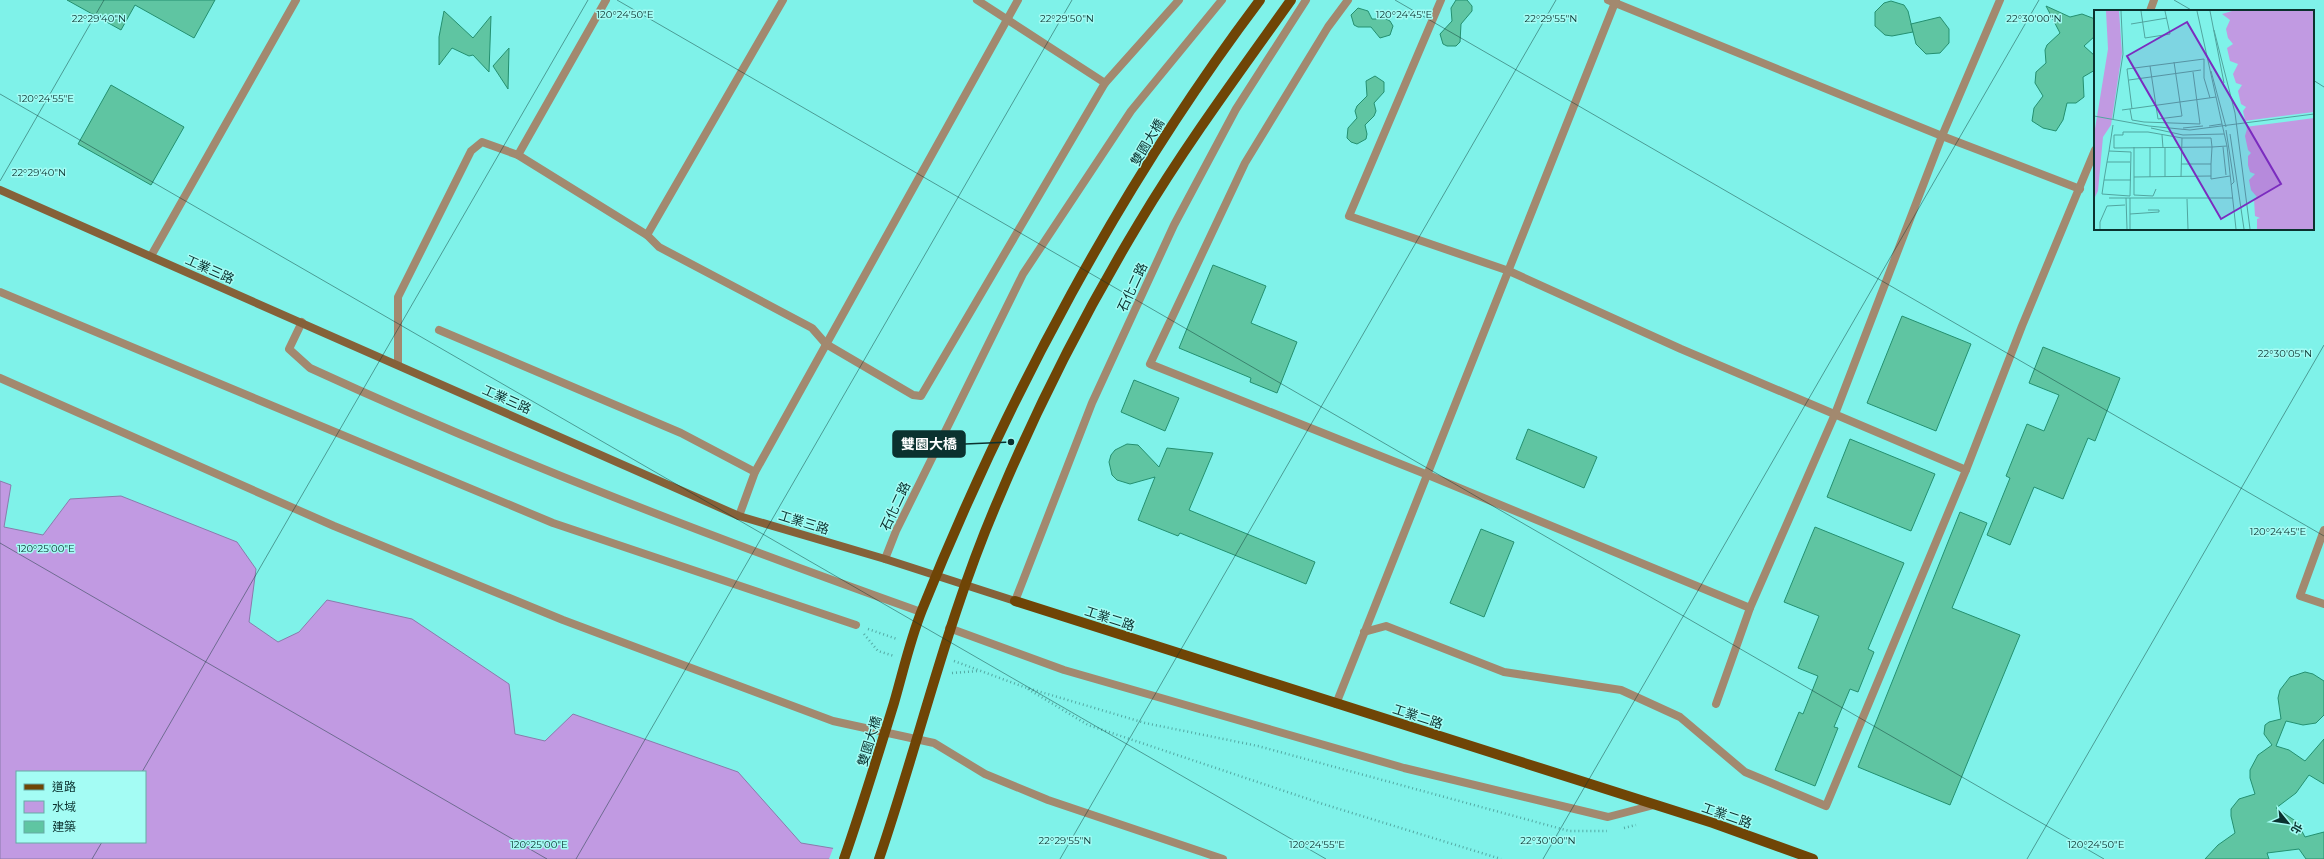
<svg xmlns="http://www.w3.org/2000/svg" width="2324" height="859" font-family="Montserrat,'Noto Sans TC',sans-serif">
	<rect width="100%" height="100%" fill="#7ff2e9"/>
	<path fill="#c19ae2" stroke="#8a7bac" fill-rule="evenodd" d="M0 481 11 485 4 527 43 535 70 499 121 496 237 542 256 569 249 622 278 642 299 632 327 600 412 619 509 684 515 734 545 741 573 714 738 772 801 843 837 849 862 859H0ZM17 772H145V842H17Z"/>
	<polygon fill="#7ff2e9" points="834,846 863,857 864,859 829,859"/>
	<g fill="#5fc5a2" stroke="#249070">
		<polygon points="67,0 215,0 194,38 135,5 121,30"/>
		<polygon points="1456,0 1467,0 1472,6 1472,11 1461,24 1460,42 1456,46 1447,46 1443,44 1440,34 1452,21 1451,8"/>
		<polygon points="1891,1 1904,5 1908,11 1913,32 1892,36 1885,35 1875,26 1875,12 1884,3"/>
		<polygon points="2046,6 2070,17 2082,14 2095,19 2095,36 2084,46 2095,56 2095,70 2083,77 2084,97 2076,103 2067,103 2063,120 2056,131 2043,128 2032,121 2034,108 2043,96 2035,83 2036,72 2046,63 2045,50 2047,45 2060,33"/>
		<polygon points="1358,8 1368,11 1372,19 1386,19 1390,21 1393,26 1390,35 1380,38 1371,27 1358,27 1354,25 1351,15"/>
		<polygon points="444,11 473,38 491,16 489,72 473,55 469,56 452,48 439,65 439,37"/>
		<polygon points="1940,17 1949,29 1949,43 1940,53 1926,54 1916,44 1911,24"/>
		<polygon points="509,48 508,89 493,66"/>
		<polygon points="1375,76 1384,82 1384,92 1374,103 1376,111 1374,116 1365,125 1367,134 1366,139 1357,144 1351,142 1347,138 1348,128 1357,118 1355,111 1357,106 1367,96 1366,81"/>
		<polygon points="111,85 184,127 151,185 78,144"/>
		<polygon points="1213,265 1266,286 1251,323 1297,342 1277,393 1250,382 1251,378 1179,348"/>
		<polygon points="1902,316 1971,344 1936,431 1867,403"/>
		<polygon points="2043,347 2120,378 2095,441 2088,438 2063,499 2034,487 2010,545 1987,535 2010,478 2006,476 2027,424 2044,431 2059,395 2029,383"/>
		<polygon points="1134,380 1179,398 1165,431 1121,412"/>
		<polygon points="1528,429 1597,457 1584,488 1516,459"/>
		<polygon points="1850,439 1935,474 1911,531 1827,497"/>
		<polygon points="1127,444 1138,445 1159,467 1167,448 1213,453 1189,510 1315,562 1306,584 1180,533 1178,536 1138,520 1155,477 1130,484 1117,480 1112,475 1109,462 1111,455 1115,450"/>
		<polygon points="1960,512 1987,523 1952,608 2020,635 1950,805 1858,767"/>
		<polygon points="1815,527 1904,563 1868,649 1874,652 1858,692 1850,689 1834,727 1838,728 1815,786 1775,770 1799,712 1803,714 1818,676 1798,668 1819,616 1784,602"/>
		<polygon points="1481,529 1514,542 1484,617 1450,603"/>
		<polygon points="2305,672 2313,674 2324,681 2324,715 2316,723 2303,725 2286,721 2276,746 2289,750 2305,761 2324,739 2324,784 2309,775 2296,793 2276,808 2297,822 2305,837 2324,832 2324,859 2306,859 2299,849 2267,853 2269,859 2205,859 2218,845 2235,833 2231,816 2231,809 2239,799 2255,794 2250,778 2250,770 2258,755 2272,745 2264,734 2265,725 2269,722 2281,719 2278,698 2280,690 2290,677"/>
	</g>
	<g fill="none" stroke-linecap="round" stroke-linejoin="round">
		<g stroke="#53a9a3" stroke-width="2.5" stroke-dasharray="1 3" stroke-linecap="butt">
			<polyline points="868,629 897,639"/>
			<polyline points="864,634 878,651 894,656"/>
			<polyline points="954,661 1024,687 1145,723 1258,746 1569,831 1607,831"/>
			<polyline points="952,673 978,671"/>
			<polyline points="1028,689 1088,725 1323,804 1501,859"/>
			<polyline points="1624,828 1636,825"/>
		</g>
		<g stroke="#a2896f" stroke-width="8">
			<polyline points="783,0 647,235 659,247 812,328 826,344 913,395 921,396 1105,83 1179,0"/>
			<polyline points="977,0 1105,83"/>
			<polyline points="1348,0 1328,27 1245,163 1150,364 1428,475 1750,608"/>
			<polyline points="1441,0 1349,216 1509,271 1681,349 1966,470"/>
			<polyline points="1608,0 1942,136 2080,189"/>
			<polyline points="2150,11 2154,0"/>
			<polyline points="518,155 606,0"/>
			<polyline points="151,256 296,0"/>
			<polyline points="0,292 553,523 856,625"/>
			<polyline points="439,330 681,433 755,472"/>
			<polyline points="398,364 398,297 471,151 482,142 518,155 647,235"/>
			<polyline points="0,378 334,526 563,620 833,721 934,743 985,774 1048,800 1223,859"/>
			<polyline points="739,516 755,472 1018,0"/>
			<polyline points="2324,530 2300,596 2324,604"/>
			<polyline points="1364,632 1386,626 1504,672 1621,690 1680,717 1745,772 1826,806 1966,470 2022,326 2095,150"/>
			<polyline points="1336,704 1616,0"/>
			<polyline points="1716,704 1750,608 1835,414 1942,136 2000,0"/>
		</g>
		<g stroke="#a2896f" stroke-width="8">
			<path d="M302 322 289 349 310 368C510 460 714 538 921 612"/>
			<polyline points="885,559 896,531 1023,274 1131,111 1222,0"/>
			<polyline points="1015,601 1092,403 1174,225 1236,109 1306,0"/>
			<polyline points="949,628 1064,670 1404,768 1608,817 1654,805"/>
		</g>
		<polyline stroke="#856139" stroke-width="8" points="0,190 739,516 885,559 1015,601"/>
		<g stroke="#6f4506" stroke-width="10">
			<polyline points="1015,601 1713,823 1813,859"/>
			<path d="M844 859C862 807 878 755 894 703 903 672 910 640 922 610 1007 398 1122 183 1260 0"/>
			<path d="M879 859C920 739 948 615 999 498 1039 403 1086 311 1139 223 1185 146 1239 73 1291 0"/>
		</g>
	</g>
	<path fill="none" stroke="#0b322f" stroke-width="1" stroke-opacity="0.45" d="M617 0 2104 859M1395 0 2324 536M2174 0 2193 11M2313 80 2324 87M0 94 1326 859M0 181 104 0M0 543 547 859M142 772 588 0M92 859 102 842M576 859 1072 0M1060 859 1556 0M1543 859 2039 0M2027 859 2324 345"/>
	<g text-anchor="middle" stroke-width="3" stroke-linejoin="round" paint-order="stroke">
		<g font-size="13" fill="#0b322f" stroke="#a4fcf4">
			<text transform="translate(1147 142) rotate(-59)" y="5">雙園大橋</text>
			<text transform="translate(210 269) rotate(24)" y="5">工業三路</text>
			<text transform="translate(1132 287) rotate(-65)" y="5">石化二路</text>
			<text transform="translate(507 399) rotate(24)" y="5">工業三路</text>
			<text transform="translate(895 506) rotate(-65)" y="5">石化二路</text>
			<text transform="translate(804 522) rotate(17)" y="5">工業三路</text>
			<text transform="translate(1110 618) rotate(18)" y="5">工業二路</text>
			<text transform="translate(1418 716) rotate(18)" y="5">工業二路</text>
			<text transform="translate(869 741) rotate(-73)" y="5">雙園大橋</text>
			<text transform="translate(1727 815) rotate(19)" y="5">工業二路</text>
		</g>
	</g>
	<g transform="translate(2094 10)">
		<rect width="220" height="220" fill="#7ff2e9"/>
		<path d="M12 1H25L28 43 17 115 9 127 4 181 0 189V125L14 39ZM138 1H220V219H163V209L166 208 161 206 160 189 163 187 157 180 155 170 161 164 156 162 154 155V146L157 143 154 140 151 126 153 119 149 101 152 97 147 94 144 81 148 75 142 73 139 64 144 54 136 51 133 38 139 34 134 28 132 19 136 10 128 4Z" fill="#c19ae2"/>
		<path d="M220 102V108L151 117 150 111Z" fill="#7ff2e9"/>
		<path fill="none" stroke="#51a59f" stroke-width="1" d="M47 1 51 28 76 24 71 1M103 1 128 114M116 1 130 73M37 14 73 8M120 20 141 103 156 219M56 56 64 109 88 106 80 52M117 61 132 117M35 70 107 60M36 99 38 110 50 112 106 114 99 62M38 99 33 59 56 56 110 49V68L116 88M28 100 122 87M0 106 55 116 96 120 220 104M19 109 29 44 27 1M115 116 128 114 133 136 142 219M57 118 89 125 130 124M89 118 109 116M132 120 140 172 137 175M136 124 150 219M68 125 69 138M40 137V185L59 186 62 179M56 137V167M129 137 132 165M15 141 37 142 36 186 8 184 10 170 13 152 15 141 19 115M13 152H36M87 154H117L118 137 20 138V125H29V122H54L88 128H117L118 137 133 136M117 154V169L136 166M40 167 117 166M71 167V138M87 167 88 128M10 170H37M15 188H139M32 188 33 219M93 189 94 219M36 204 65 202V200H54M6 219V212L13 196 31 195M36 219V188"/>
		<path fill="#7b2cbf" fill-opacity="0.15" stroke="#7b2cbf" stroke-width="2" d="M93 12 187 174 127 209 33 46Z"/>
		<rect width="220" height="220" fill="none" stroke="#0b322f" stroke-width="2"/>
	</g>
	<g font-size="10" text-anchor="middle" fill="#0b322f" stroke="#a4fcf4" stroke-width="3" stroke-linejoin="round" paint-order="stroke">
		<text x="625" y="18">120°24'50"E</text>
		<text x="1404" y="18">120°24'45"E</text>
		<text x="99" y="22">22°29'40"N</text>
		<text x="1067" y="22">22°29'50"N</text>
		<text x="1551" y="22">22°29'55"N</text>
		<text x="2034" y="22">22°30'00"N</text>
		<text x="46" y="102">120°24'55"E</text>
		<text x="39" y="176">22°29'40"N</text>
		<text x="2285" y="357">22°30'05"N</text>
		<text x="2278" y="535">120°24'45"E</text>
		<text x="46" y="552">120°25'00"E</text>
		<text x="1065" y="844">22°29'55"N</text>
		<text x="1548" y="844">22°30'00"N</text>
		<text x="539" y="848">120°25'00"E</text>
		<text x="1317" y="848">120°24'55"E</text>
		<text x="2096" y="848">120°24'50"E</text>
	</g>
	<path fill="none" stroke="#0b322f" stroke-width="1.5" d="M1011 442L965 444"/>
	<circle fill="#0b322f" stroke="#a4fcf4" stroke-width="1.5" cx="1011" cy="442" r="4"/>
	<rect fill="#0b322f" stroke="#0b322f" stroke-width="1.5" x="893" y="431" width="72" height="26" rx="4"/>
	<g font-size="14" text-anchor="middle" font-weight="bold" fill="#fff">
		<text x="929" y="449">雙園大橋</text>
	</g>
	<rect x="16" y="771" width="130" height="72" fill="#a4fcf4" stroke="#67aba5"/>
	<rect x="24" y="784" width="20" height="6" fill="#6f4506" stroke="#67aba5"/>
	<text x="52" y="791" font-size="12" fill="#0b322f">道路</text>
	<rect x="24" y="801" width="20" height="12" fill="#c19ae2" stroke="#67aba5"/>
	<text x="52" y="811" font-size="12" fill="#0b322f">水域</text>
	<rect x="24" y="821" width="20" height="12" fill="#5fc5a2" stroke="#67aba5"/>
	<text x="52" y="831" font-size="12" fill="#0b322f">建築</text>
	<g transform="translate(2288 823) rotate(120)" stroke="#a4fcf4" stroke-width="3" paint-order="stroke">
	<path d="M0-3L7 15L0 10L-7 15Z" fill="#0b322f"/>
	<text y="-6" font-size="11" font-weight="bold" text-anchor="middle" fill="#0b322f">北</text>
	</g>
</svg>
